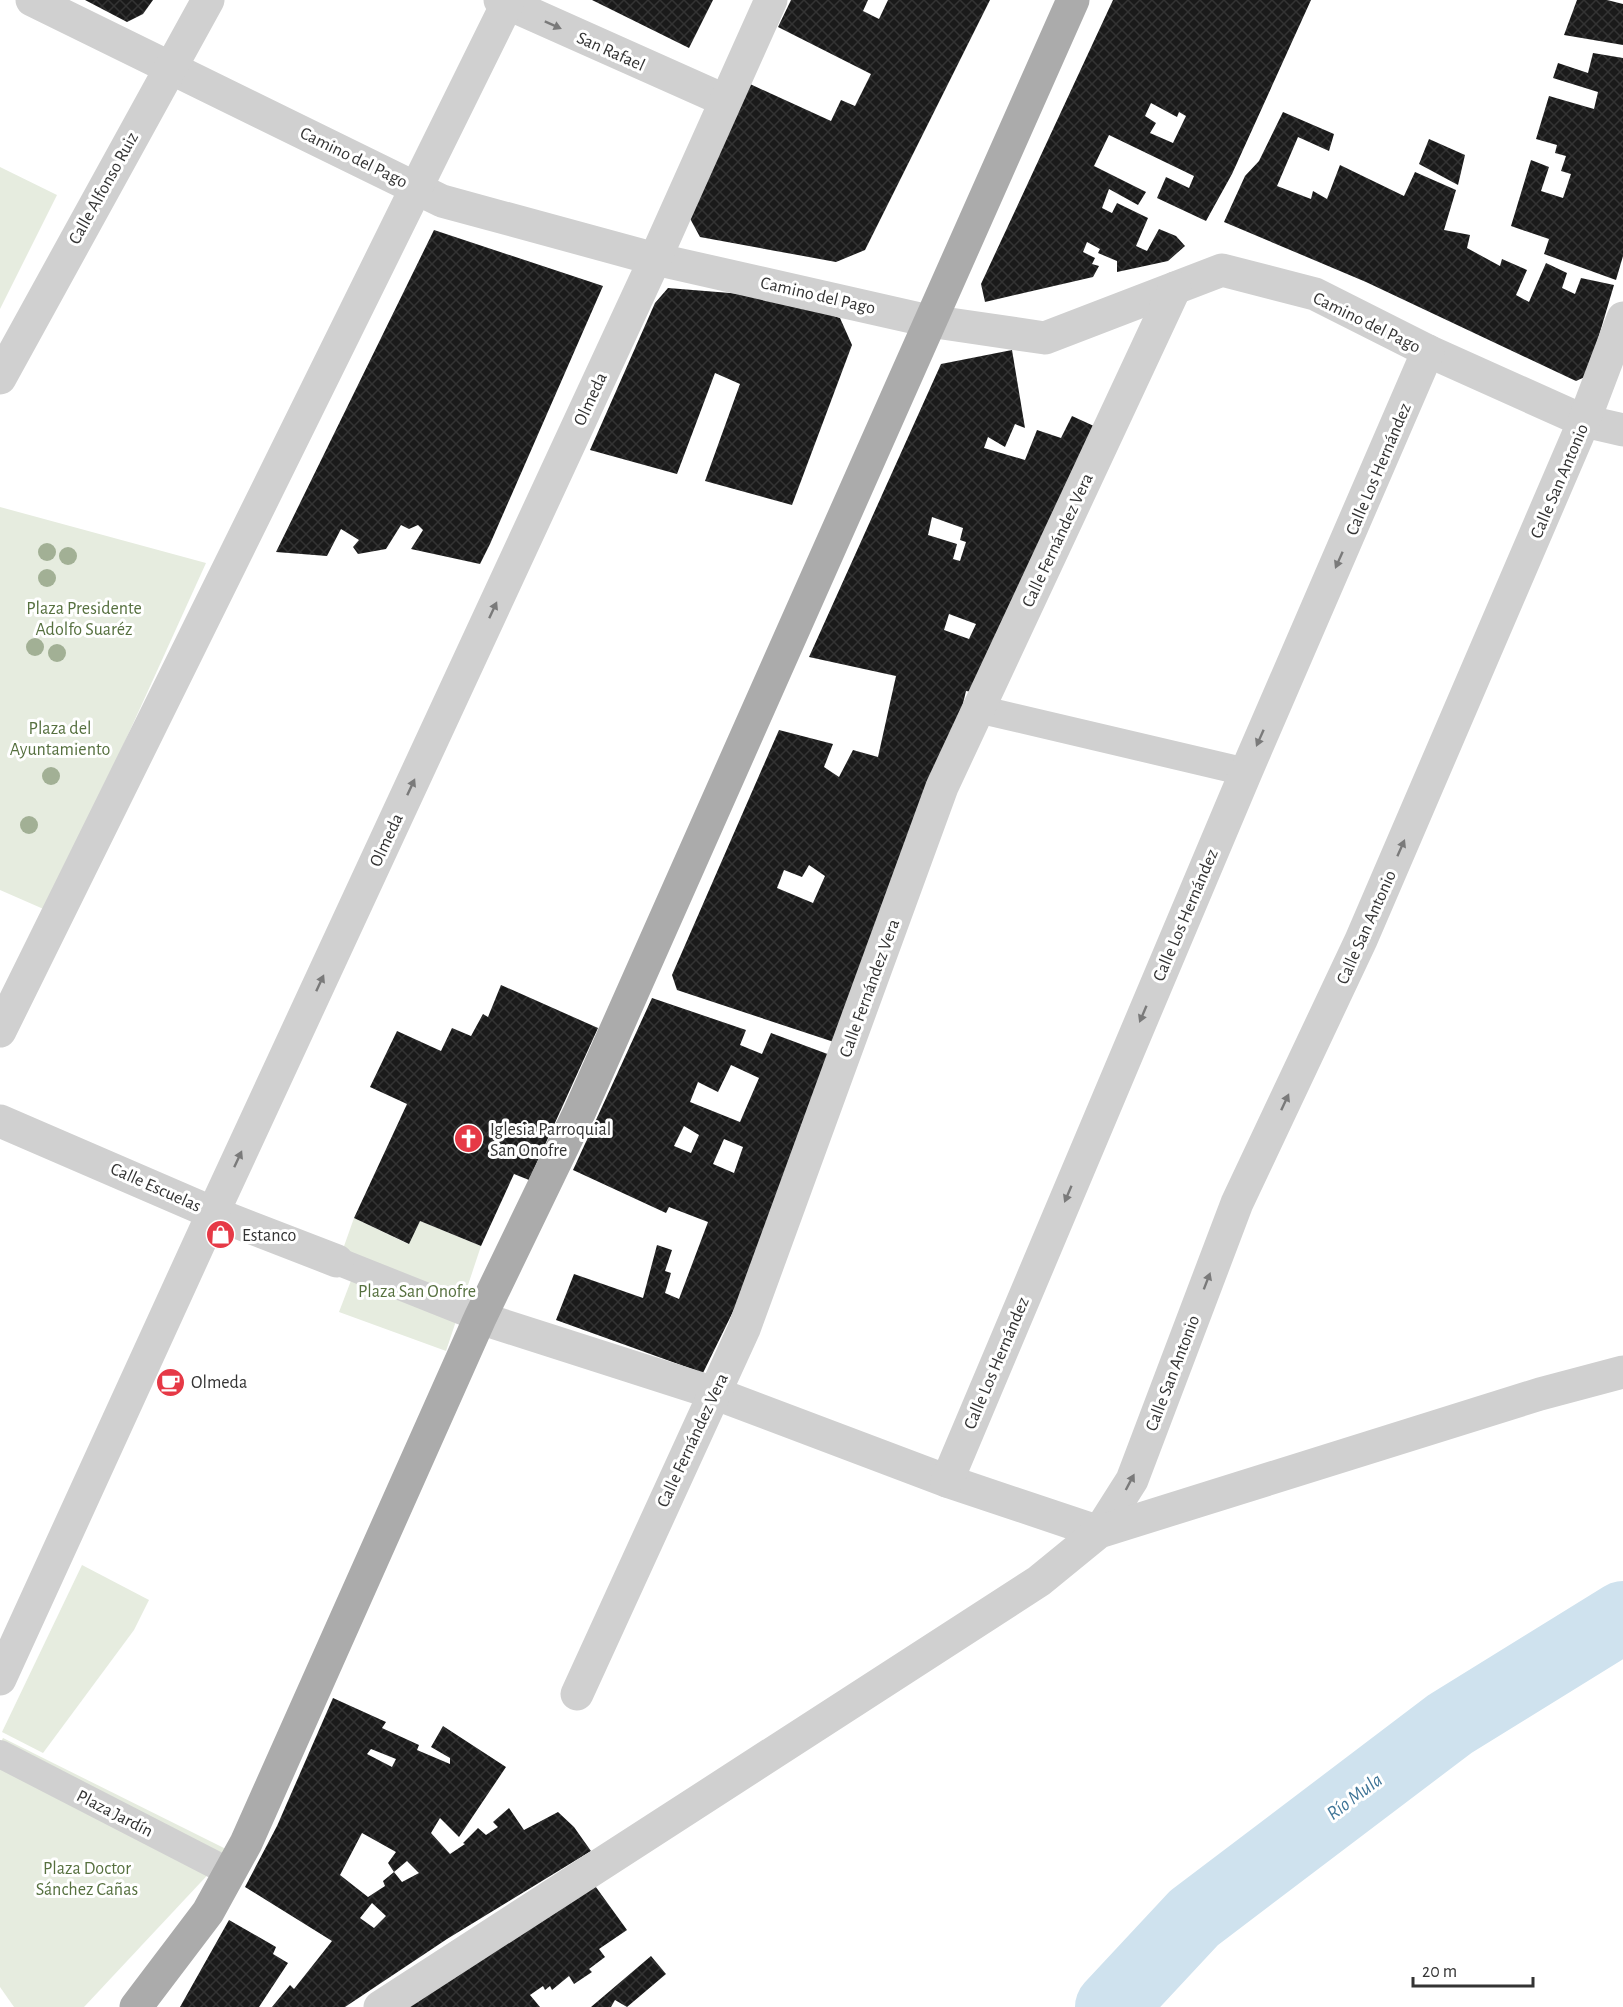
<svg xmlns="http://www.w3.org/2000/svg" width="1623" height="2007" font-family="'Alegreya Sans',sans-serif">
	<defs>
		<pattern id="building-cross-hatch" width="8" height="8" patternUnits="userSpaceOnUse" patternTransform="scale(1.5)"><rect width="8" height="8" fill="#1a1a1a"/><path d="M0 0l8 8M0 8l8-8" fill="none" stroke="#333"/></pattern>
	</defs>
	<rect width="100%" height="100%" fill="#fff"/>
	<g fill="#e6ecdf">
		<polygon points="0,167 57,195 0,309"/>
		<polygon points="0,507 206,563 48,911 0,890"/>
		<polygon points="354,1218 408,1244 420,1221 481,1246 446,1351 339,1312 352,1278 343,1249"/>
		<polygon points="82,1565 149,1600 134,1630 43,1753 2,1732"/>
		<polygon points="3,1738 230,1851 84,2007 14,2007 0,1987 0,1744"/>
	</g>
	<g fill="none" stroke-linecap="round" stroke-linejoin="round">
		<polyline stroke="#cfe2ee" stroke-width="72" points="1111,2007 1194,1918 1450,1724 1623,1617"/>
	</g>
	<g fill="url(#building-cross-hatch)" fill-rule="evenodd">
		<polygon points="85,0 153,0 143,14 127,22"/>
		<polygon points="592,0 713,0 689,48"/>
		<polygon points="791,0 868,0 863,11 879,19 888,0 990,0 865,250 836,262 700,237 687,213 750,84 831,121 841,100 855,106 871,74 778,27"/>
		<path d="M1113 0H1311L1232 174 1206 221 1157 198 1166 177 1189 188 1194 176 1109 135 1094 166 1146 192 1138 205 1109 189 1102 208 1112 213 1117 203 1148 218 1136 246 1147 251 1159 229 1176 236 1185 246 1168 261 1117 272V261L1098 253 1100 249 1087 242 1083 252 1095 258 1092 264 1099 266 1093 277 985 302 981 284ZM1151 103 1177 117 1179 112 1186 116 1173 143 1150 133 1156 123 1145 116Z"/>
		<polygon points="1577,0 1607,0 1623,4 1623,45 1564,35"/>
		<polygon points="1593,53 1623,58 1623,256 1616,280 1544,254 1549,239 1511,226 1531,160 1549,167 1541,191 1563,198 1571,174 1561,171 1566,156 1555,153 1557,145 1536,139 1549,96 1594,109 1598,92 1553,78 1558,63 1588,73"/>
		<polygon points="1283,112 1334,134 1329,151 1298,137 1277,186 1311,199 1313,191 1327,199 1340,165 1404,196 1415,172 1456,190 1444,230 1470,235 1467,248 1500,266 1502,259 1527,270 1516,295 1529,302 1546,263 1567,273 1562,288 1575,294 1581,278 1614,285 1587,376 1576,381 1366,282 1224,222 1245,176 1259,161"/>
		<polygon points="1429,139 1465,155 1458,185 1419,164"/>
		<polygon points="434,230 603,286 490,544 480,564 411,549 423,530 418,525 409,529 401,525 386,549 358,554 353,547 359,540 341,529 327,556 276,552"/>
		<polygon points="668,288 780,297 840,318 852,345 792,505 705,481 740,384 715,373 677,474 590,450 655,303"/>
		<path d="M1012 350 1025 428 1015 424 1005 447 988 437 984 448 1025 460 1037 430 1061 438 1072 416 1096 427 972 692 966 691 946 774 846 1046 677 990 672 975 779 730 833 744 824 767 839 777 853 750 878 757 896 676 809 657 941 364ZM932 517 963 528 960 540 966 542 960 561 953 559 957 544 928 535ZM949 614 976 624 969 639 944 630ZM809 865 825 876 813 903 777 888 784 870 802 877Z"/>
		<polygon points="501,985 598,1028 529,1180 514,1174 481,1246 420,1221 409,1244 354,1218 407,1104 370,1087 397,1031 441,1051 452,1028 471,1036 483,1014 488,1017"/>
		<path d="M652 998 746 1030 740 1045 762 1054 771 1033 841 1059 749 1279 703 1373 556 1320 574 1274 643 1298 657 1245 672 1250 665 1271 671 1273 665 1293 679 1299 708 1222 669 1207 666 1213 573 1170ZM731 1065 759 1078 740 1122 690 1102 698 1082 718 1092ZM684 1126 699 1135 691 1153 674 1146ZM724 1139 743 1147 734 1173 713 1164Z"/>
		<path d="M333 1698 386 1722 382 1728 419 1745 417 1750 450 1764V1758L431 1747 443 1726 506 1767 459 1837 440 1818 431 1833 450 1854 465 1844 463 1843 478 1828 486 1835 498 1827 493 1822 509 1808 524 1830 558 1812 574 1827 591 1851 447 1939 345 2007H272L290 1985 294 1989 332 1941 245 1887 277 1826ZM371 1749 396 1759 392 1767 367 1754ZM362 1833 396 1852 388 1863 394 1872 407 1861 419 1873 402 1882 394 1872 383 1881 385 1886 368 1897 340 1875ZM372 1903 386 1916 374 1928 360 1918Z"/>
		<polygon points="593,1883 627,1930 599,1949 605,1957 589,1969 592,1972 574,1984 569,1976 552,1990 550,1986 545,1990 543,1986 530,1995 540,2007 400,2007"/>
		<polygon points="229,1920 276,1947 273,1954 288,1963 259,2007 180,2007"/>
		<polygon points="651,1956 666,1974 627,2007 615,2000 611,2007 591,2007"/>
	</g>
	<g fill="none" stroke-linecap="round" stroke-linejoin="round">
		<g stroke="#d0d0d0" stroke-width="28">
			<polyline points="978,709 1246,772"/>
			<polyline points="337,1261 480,1318"/>
			<polyline points="0,1754 231,1873"/>
		</g>
		<g stroke="#d0d0d0" stroke-width="33">
			<polyline points="32,0 442,201 655,259 929,321 1045,338 1222,270 1315,294 1428,351 1584,421 1623,430"/>
			<polyline points="500,0 724,100"/>
			<polyline points="0,378 208,0"/>
			<polyline points="0,1031 507,4"/>
			<polyline points="0,1121 213,1213 337,1261"/>
			<polyline points="480,1318 714,1393 947,1481 1099,1532"/>
			<polyline points="947,1481 1246,772 1428,351"/>
			<polyline points="1099,1532 1132,1480 1237,1203 1361,940 1584,421 1623,318"/>
			<polyline points="0,1679 213,1213 655,259 771,0"/>
			<polyline points="577,1694 744,1329 942,787 1175,288"/>
			<polyline points="380,2007 1039,1581 1099,1532 1540,1394 1623,1372"/>
		</g>
		<polyline stroke="#ababab" stroke-width="33" points="136,2007 208,1912 246,1843 480,1318 579,1113 1073,0"/>
	</g>
	<g fill="#a2b095">
		<circle cx="47" cy="552" r="9"/>
		<circle cx="68" cy="556" r="9"/>
		<circle cx="47" cy="578" r="9"/>
		<circle cx="35" cy="647" r="9"/>
		<circle cx="57" cy="653" r="9"/>
		<circle cx="51" cy="776" r="9"/>
		<circle cx="29" cy="825" r="9"/>
	</g>
	<defs><path id="oneway-solid" d="M-6-.8H1V-3.2L6.5 0L1 3.2V.8H-6Z" transform="scale(1.5)"/></defs>
	<g fill="#7a7a7a">
		<use href="#oneway-solid" transform="translate(553 25) rotate(24)"/>
		<use href="#oneway-solid" transform="translate(1339 560) rotate(114)"/>
		<use href="#oneway-solid" transform="translate(493 610) rotate(-65)"/>
		<use href="#oneway-solid" transform="translate(1260 738) rotate(114)"/>
		<use href="#oneway-solid" transform="translate(411 787) rotate(-65)"/>
		<use href="#oneway-solid" transform="translate(1401 848) rotate(-66)"/>
		<use href="#oneway-solid" transform="translate(320 983) rotate(-65)"/>
		<use href="#oneway-solid" transform="translate(1143 1014) rotate(113)"/>
		<use href="#oneway-solid" transform="translate(1285 1102) rotate(-65)"/>
		<use href="#oneway-solid" transform="translate(238 1159) rotate(-65)"/>
		<use href="#oneway-solid" transform="translate(1068 1194) rotate(113)"/>
		<use href="#oneway-solid" transform="translate(1207 1281) rotate(-69)"/>
		<use href="#oneway-solid" transform="translate(1130 1482) rotate(-62)"/>
	</g>
	<defs>
		<symbol id="church-disc" viewBox="-11 -11 22 22"><circle r="9.5" fill="#e63946" stroke="#fff"/><path d="M-1.2-6h2.4v3.5h3.3v2.4h-3.3V6h-2.4V-.1h-3.3v-2.4h3.3Z" fill="#fff"/></symbol>
		<symbol id="shop-disc" viewBox="-11 -11 22 22"><circle r="9.5" fill="#e63946" stroke="#fff"/><path d="M-5-2.5h2.3a2.7 3.5 0 0 1 5.4 0H5L5.5 6h-11ZM-1.5-2.5h3a1.5 2.3 0 0 0-3 0Z" fill="#fff"/></symbol>
		<symbol id="cafe-disc" viewBox="-11 -11 22 22"><circle r="9.5" fill="#e63946" stroke="#fff"/><path d="M-5.5-4.5H6V0H3Q3 3.5 0 3.5H-2.5Q-5.5 3.5-5.5 0ZM3-3.2v2h1.7v-2ZM-6 4.5H4V6H-6Z" fill="#fff"/></symbol>
	</defs>
	<g fill-rule="evenodd">
		<use href="#church-disc" x="452" y="1122" width="33" height="33"/>
		<use href="#shop-disc" x="204" y="1218" width="33" height="33"/>
		<use href="#cafe-disc" x="154" y="1366" width="33" height="33"/>
	</g>
	<g text-anchor="middle" stroke-width="6" stroke-linejoin="round" paint-order="stroke">
		<g font-size="18" fill="#333" stroke="#fff">
			<text transform="translate(611 51) rotate(24)" y="6">San Rafael</text>
			<text transform="translate(354 157) rotate(26)" y="6">Camino del Pago</text>
			<text transform="translate(103 188) rotate(-61)" y="6">Calle Alfonso Ruiz</text>
			<text transform="translate(818 295) rotate(13)" y="6">Camino del Pago</text>
			<text transform="translate(1367 322) rotate(26)" y="6">Camino del Pago</text>
			<text transform="translate(590 399) rotate(-65)" y="6">Olmeda</text>
			<text transform="translate(1378 469) rotate(-67)" y="6">Calle Los Hernández</text>
			<text transform="translate(1559 481) rotate(-67)" y="6">Calle San Antonio</text>
			<text transform="translate(1057 540) rotate(-65)" y="6">Calle Fernández Vera</text>
			<text transform="translate(386 840) rotate(-65)" y="6">Olmeda</text>
			<text transform="translate(1185 915) rotate(-67)" y="6">Calle Los Hernández</text>
			<text transform="translate(1366 927) rotate(-66)" y="6">Calle San Antonio</text>
			<text transform="translate(869 988) rotate(-70)" y="6">Calle Fernández Vera</text>
			<text transform="translate(156 1187) rotate(24)" y="6">Calle Escuelas</text>
			<text transform="translate(996 1363) rotate(-67)" y="6">Calle Los Hernández</text>
			<text transform="translate(1172 1373) rotate(-69)" y="6">Calle San Antonio</text>
			<text transform="translate(692 1440) rotate(-65)" y="6">Calle Fernández Vera</text>
			<text transform="translate(115 1813) rotate(27)" y="6">Plaza Jardín</text>
		</g>
		<g font-size="18" fill="#56703f" stroke="#fff">
			<text x="84" y="614">Plaza Presidente<tspan x="84" dy="21">Adolfo Suaréz</tspan></text>
			<text x="60" y="734">Plaza del<tspan x="60" dy="21">Ayuntamiento</tspan></text>
			<text x="417" y="1297">Plaza San Onofre</text>
			<text x="87" y="1874">Plaza Doctor<tspan x="87" dy="21">Sánchez Cañas</tspan></text>
		</g>
		<g font-size="18" fill="#333" stroke="#fff" text-anchor="start">
			<text x="490" y="1135">Iglesia Parroquial<tspan x="490" dy="21">San Onofre</tspan></text>
			<text x="242" y="1241">Estanco</text>
			<text x="191" y="1388">Olmeda</text>
		</g>
		<g font-size="20" font-style="italic" fill="#3f7597" stroke="#fff">
			<text transform="translate(1354 1796) rotate(-37)" y="7">Río Mula</text>
		</g>
	</g>
	<path d="M1413 1977v9h120v-9" fill="none" stroke="#333333" stroke-width="3"/>
	<text x="1422" y="1977" font-size="18" fill="#333333" stroke="#ffffff" stroke-width="4.5" paint-order="stroke">20 m</text>
</svg>
